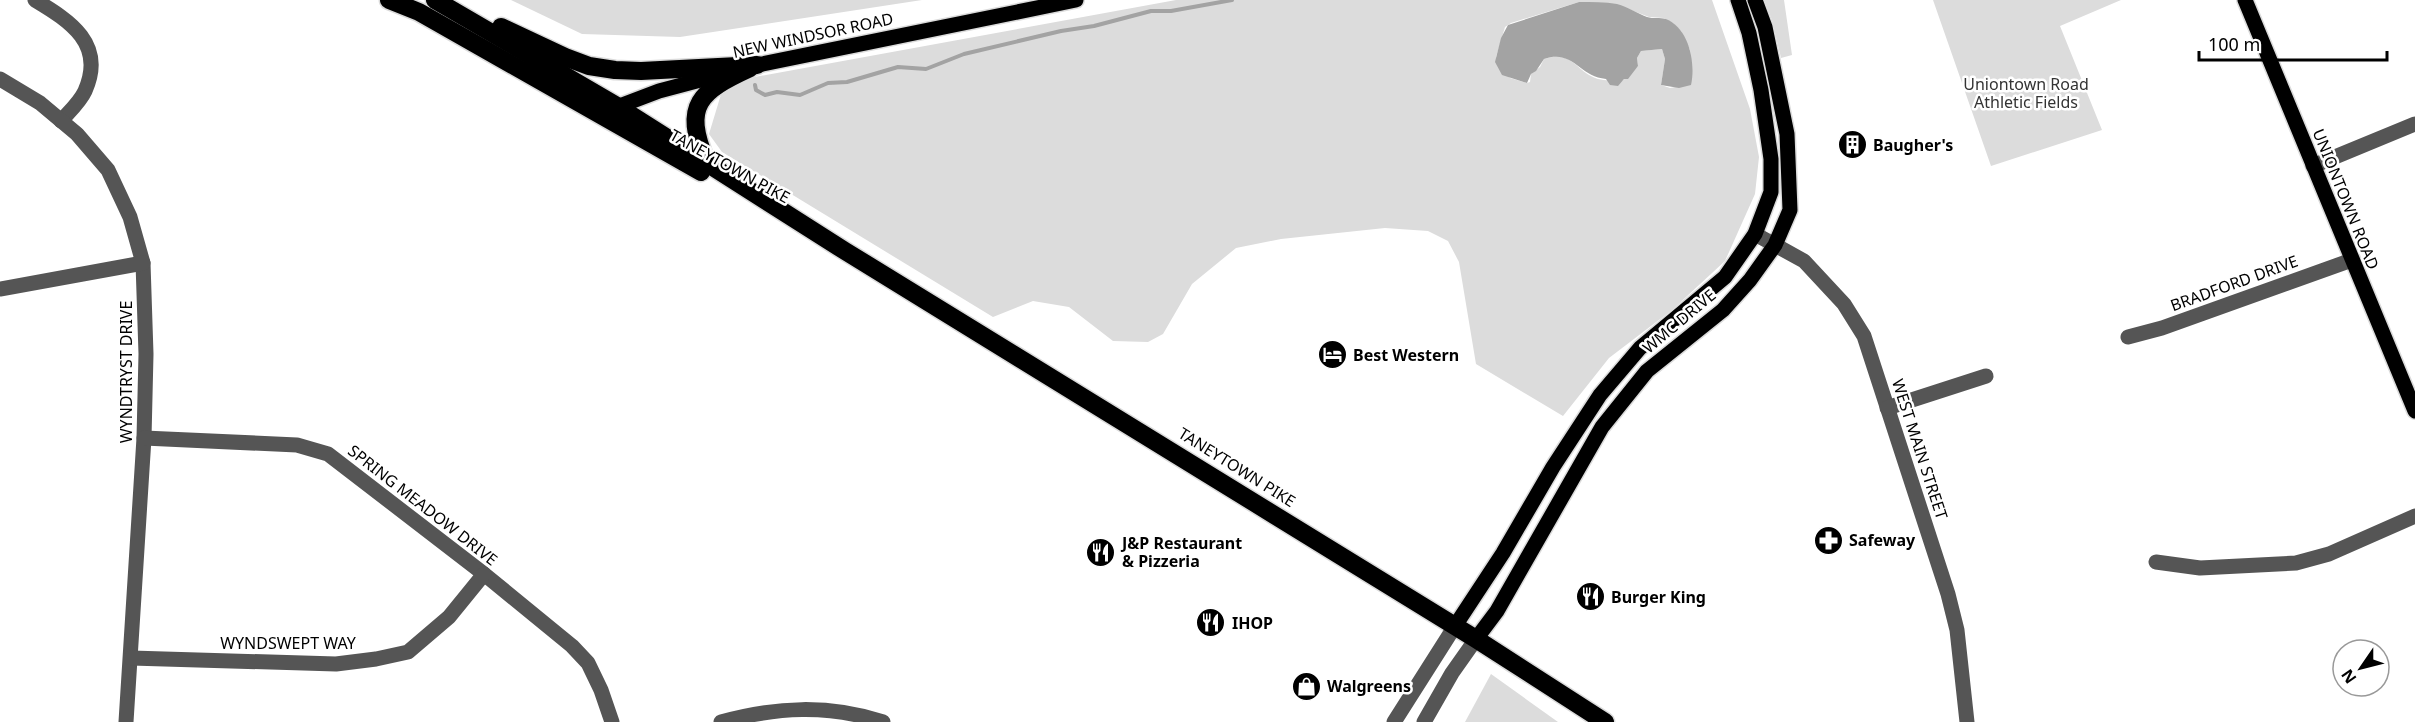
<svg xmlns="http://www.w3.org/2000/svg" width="2415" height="722" font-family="'Noto Sans',sans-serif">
	<rect width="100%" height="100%" fill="#fff"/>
	<g fill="#dcdcdc" fill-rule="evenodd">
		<polygon points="511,0 922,0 680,37 582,34"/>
		<path d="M1176 0H1712L1750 109 1759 157 1755 194 1725 261 1672 310 1609 358 1563 416 1476 364 1459 262 1448 241 1428 231 1385 228 1281 239 1236 248 1192 284 1163 334 1148 342 1113 341 1069 307 1033 301 993 317 722 152 709 134 722 91 744 79ZM1579 2 1618 5 1649 17 1664 18 1673 23 1681 31 1690 50 1692 70 1686 85 1670 88 1661 85 1665 59 1662 49 1641 51 1637 58 1638 66 1622 81C1614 80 1605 81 1598 79 1575 72 1574 50 1544 59L1540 67 1531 74 1530 82 1527 83 1510 78 1496 57 1505 27 1511 23Z"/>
		<polygon points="1764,0 1784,0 1792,55 1781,58 1772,20"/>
		<polygon points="1933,0 2121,0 2060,26 2102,130 1991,166"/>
		<polygon points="1491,674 1558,722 1465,722"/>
	</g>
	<path fill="#a3a3a3" d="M1579 2C1592 2 1605 2 1617 4 1628 7 1637 13 1647 17 1653 19 1660 17 1666 19 1689 28 1696 63 1691 85L1679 88 1661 85 1665 59 1662 49 1641 51 1637 58 1638 66 1628 79H1624L1618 86 1610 85 1606 79C1579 77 1574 49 1544 59L1536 71 1531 74 1527 83 1502 75 1495 62 1501 38 1508 25Z"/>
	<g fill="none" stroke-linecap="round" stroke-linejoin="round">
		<polyline stroke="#a3a3a3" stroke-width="4" points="755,85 756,90 765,95 777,92 800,95 828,83 847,82 898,67 926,69 964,54 1061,31 1094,26 1151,11 1171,11 1232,0"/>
		<defs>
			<g id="major">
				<polyline points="2245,0 2415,411"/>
				<polyline points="609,110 659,91 757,65 1076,0"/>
				<polyline points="1455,626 1503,553 1553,467 1600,395 1640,348 1725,277 1755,234 1771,192 1771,159 1761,90 1749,33 1738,0"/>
				<polyline points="1476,639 1497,611 1602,427 1647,371 1723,310 1750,280 1775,245 1790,210 1787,134 1765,27 1755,0"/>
			</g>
			<g id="highway">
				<polyline points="389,0 419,12 701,172"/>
				<polyline points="435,0 617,106 845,251 1476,639 1605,722"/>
				<polyline points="501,27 565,57 589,66 615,70 641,71 757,65"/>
				<path d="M706 161C682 105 700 91 750 68"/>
			</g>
		</defs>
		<use href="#major" stroke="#dbdbdb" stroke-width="18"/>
		<use href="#highway" stroke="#dbdbdb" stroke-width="21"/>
		<g stroke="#555" stroke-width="15">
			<path d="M35 0C70 21 106 44 85 91 80 102 69 112 61 121"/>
			<polyline points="0,79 40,103 77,134 108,170 130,217 143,263 146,354 144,438 126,722"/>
			<polyline points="2313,166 2415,124"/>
			<polyline points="1755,234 1804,261 1844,304 1864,336 1948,594 1957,630 1967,722"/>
			<polyline points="0,289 143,263"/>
			<polyline points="2128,337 2162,328 2352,260"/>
			<polyline points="1887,408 1986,376"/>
			<polyline points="144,438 297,445 328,454 484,574 572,646 588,663 601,690 612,722"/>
			<polyline points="2156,562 2200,568 2296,563 2329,554 2415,516"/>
			<polyline points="131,658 336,664 376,659 408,652 449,617 484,574"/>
			<path d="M721 722C776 707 828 704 883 722"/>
			<polyline points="1394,722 1455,626"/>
			<polyline points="1424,722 1452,673 1476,639"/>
		</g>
		<use href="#major" stroke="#000" stroke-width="15"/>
		<use href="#highway" stroke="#000" stroke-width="18"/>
	</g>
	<defs>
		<symbol id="building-disc" viewBox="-11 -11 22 22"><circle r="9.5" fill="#000" stroke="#fff"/><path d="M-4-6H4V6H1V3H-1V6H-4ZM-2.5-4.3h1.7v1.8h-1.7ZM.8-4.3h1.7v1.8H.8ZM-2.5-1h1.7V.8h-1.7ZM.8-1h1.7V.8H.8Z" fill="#fff"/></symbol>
		<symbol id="hotel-disc" viewBox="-11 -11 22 22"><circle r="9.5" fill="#000" stroke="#fff"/><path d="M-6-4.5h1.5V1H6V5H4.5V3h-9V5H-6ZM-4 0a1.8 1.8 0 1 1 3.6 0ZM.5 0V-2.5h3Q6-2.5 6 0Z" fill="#fff"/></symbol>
		<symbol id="pharmacy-disc" viewBox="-11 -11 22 22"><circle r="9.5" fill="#000" stroke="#fff"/><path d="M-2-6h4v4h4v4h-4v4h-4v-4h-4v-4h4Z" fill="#fff"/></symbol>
		<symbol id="restaurant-disc" viewBox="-11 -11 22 22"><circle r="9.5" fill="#000" stroke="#fff"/><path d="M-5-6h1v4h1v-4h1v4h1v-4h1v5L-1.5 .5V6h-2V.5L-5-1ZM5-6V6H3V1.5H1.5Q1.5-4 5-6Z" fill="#fff"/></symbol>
		<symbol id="shop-disc" viewBox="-11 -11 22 22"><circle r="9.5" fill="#000" stroke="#fff"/><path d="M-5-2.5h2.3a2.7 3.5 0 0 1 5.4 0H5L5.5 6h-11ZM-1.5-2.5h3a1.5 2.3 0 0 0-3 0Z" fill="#fff"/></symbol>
	</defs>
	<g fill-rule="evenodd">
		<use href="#building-disc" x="1836" y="128" width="33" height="33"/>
		<use href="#hotel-disc" x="1316" y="338" width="33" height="33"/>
		<use href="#pharmacy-disc" x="1812" y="524" width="33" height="33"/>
		<use href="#restaurant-disc" x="1084" y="536" width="33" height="33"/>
		<use href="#restaurant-disc" x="1574" y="580" width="33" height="33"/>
		<use href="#restaurant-disc" x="1194" y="606" width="33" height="33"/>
		<use href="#shop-disc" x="1290" y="670" width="33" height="33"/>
	</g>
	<g text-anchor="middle" stroke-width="5" stroke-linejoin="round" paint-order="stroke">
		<g font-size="16" fill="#000" stroke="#fff">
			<text transform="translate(813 35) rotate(-12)" y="6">NEW WINDSOR ROAD</text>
			<text transform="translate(730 166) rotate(29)" y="6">TANEYTOWN PIKE</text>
			<text transform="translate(2346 199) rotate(68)" y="6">UNIONTOWN ROAD</text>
			<text transform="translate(2234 283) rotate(-20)" y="6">BRADFORD DRIVE</text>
			<text transform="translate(1679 321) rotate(-40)" y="6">WMC DRIVE</text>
			<text transform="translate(126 372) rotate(-90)" y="6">WYNDTRYST DRIVE</text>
			<text transform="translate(1920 449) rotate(72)" y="6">WEST MAIN STREET</text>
			<text transform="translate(1237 467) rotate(32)" y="6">TANEYTOWN PIKE</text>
			<text transform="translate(423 505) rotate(38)" y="6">SPRING MEADOW DRIVE</text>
			<text x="288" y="649">WYNDSWEPT WAY</text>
		</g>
		<g font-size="16" fill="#333" stroke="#fff">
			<text x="2026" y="90">Uniontown Road<tspan x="2026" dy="18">Athletic Fields</tspan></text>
		</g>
		<g font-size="16" font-weight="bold" fill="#000" stroke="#fff" text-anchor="start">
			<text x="1873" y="151">Baugher's</text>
			<text x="1353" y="361">Best Western</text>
			<text x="1849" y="546">Safeway</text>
			<text x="1122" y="549">J&amp;P Restaurant<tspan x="1122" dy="18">&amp; Pizzeria</tspan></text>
			<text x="1611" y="603">Burger King</text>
			<text x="1232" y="629">IHOP</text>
			<text x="1327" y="692">Walgreens</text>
		</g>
	</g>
	<g transform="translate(2361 668) rotate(235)"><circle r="28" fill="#ffffff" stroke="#999999" stroke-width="1.5"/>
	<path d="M0-4.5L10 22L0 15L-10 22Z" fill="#000000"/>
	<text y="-9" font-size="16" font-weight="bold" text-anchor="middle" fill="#000000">N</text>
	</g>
	<path d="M2199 51v9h188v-9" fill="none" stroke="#000000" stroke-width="3"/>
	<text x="2208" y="51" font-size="18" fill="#000000" stroke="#ffffff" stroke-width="4.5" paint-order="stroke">100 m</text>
</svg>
